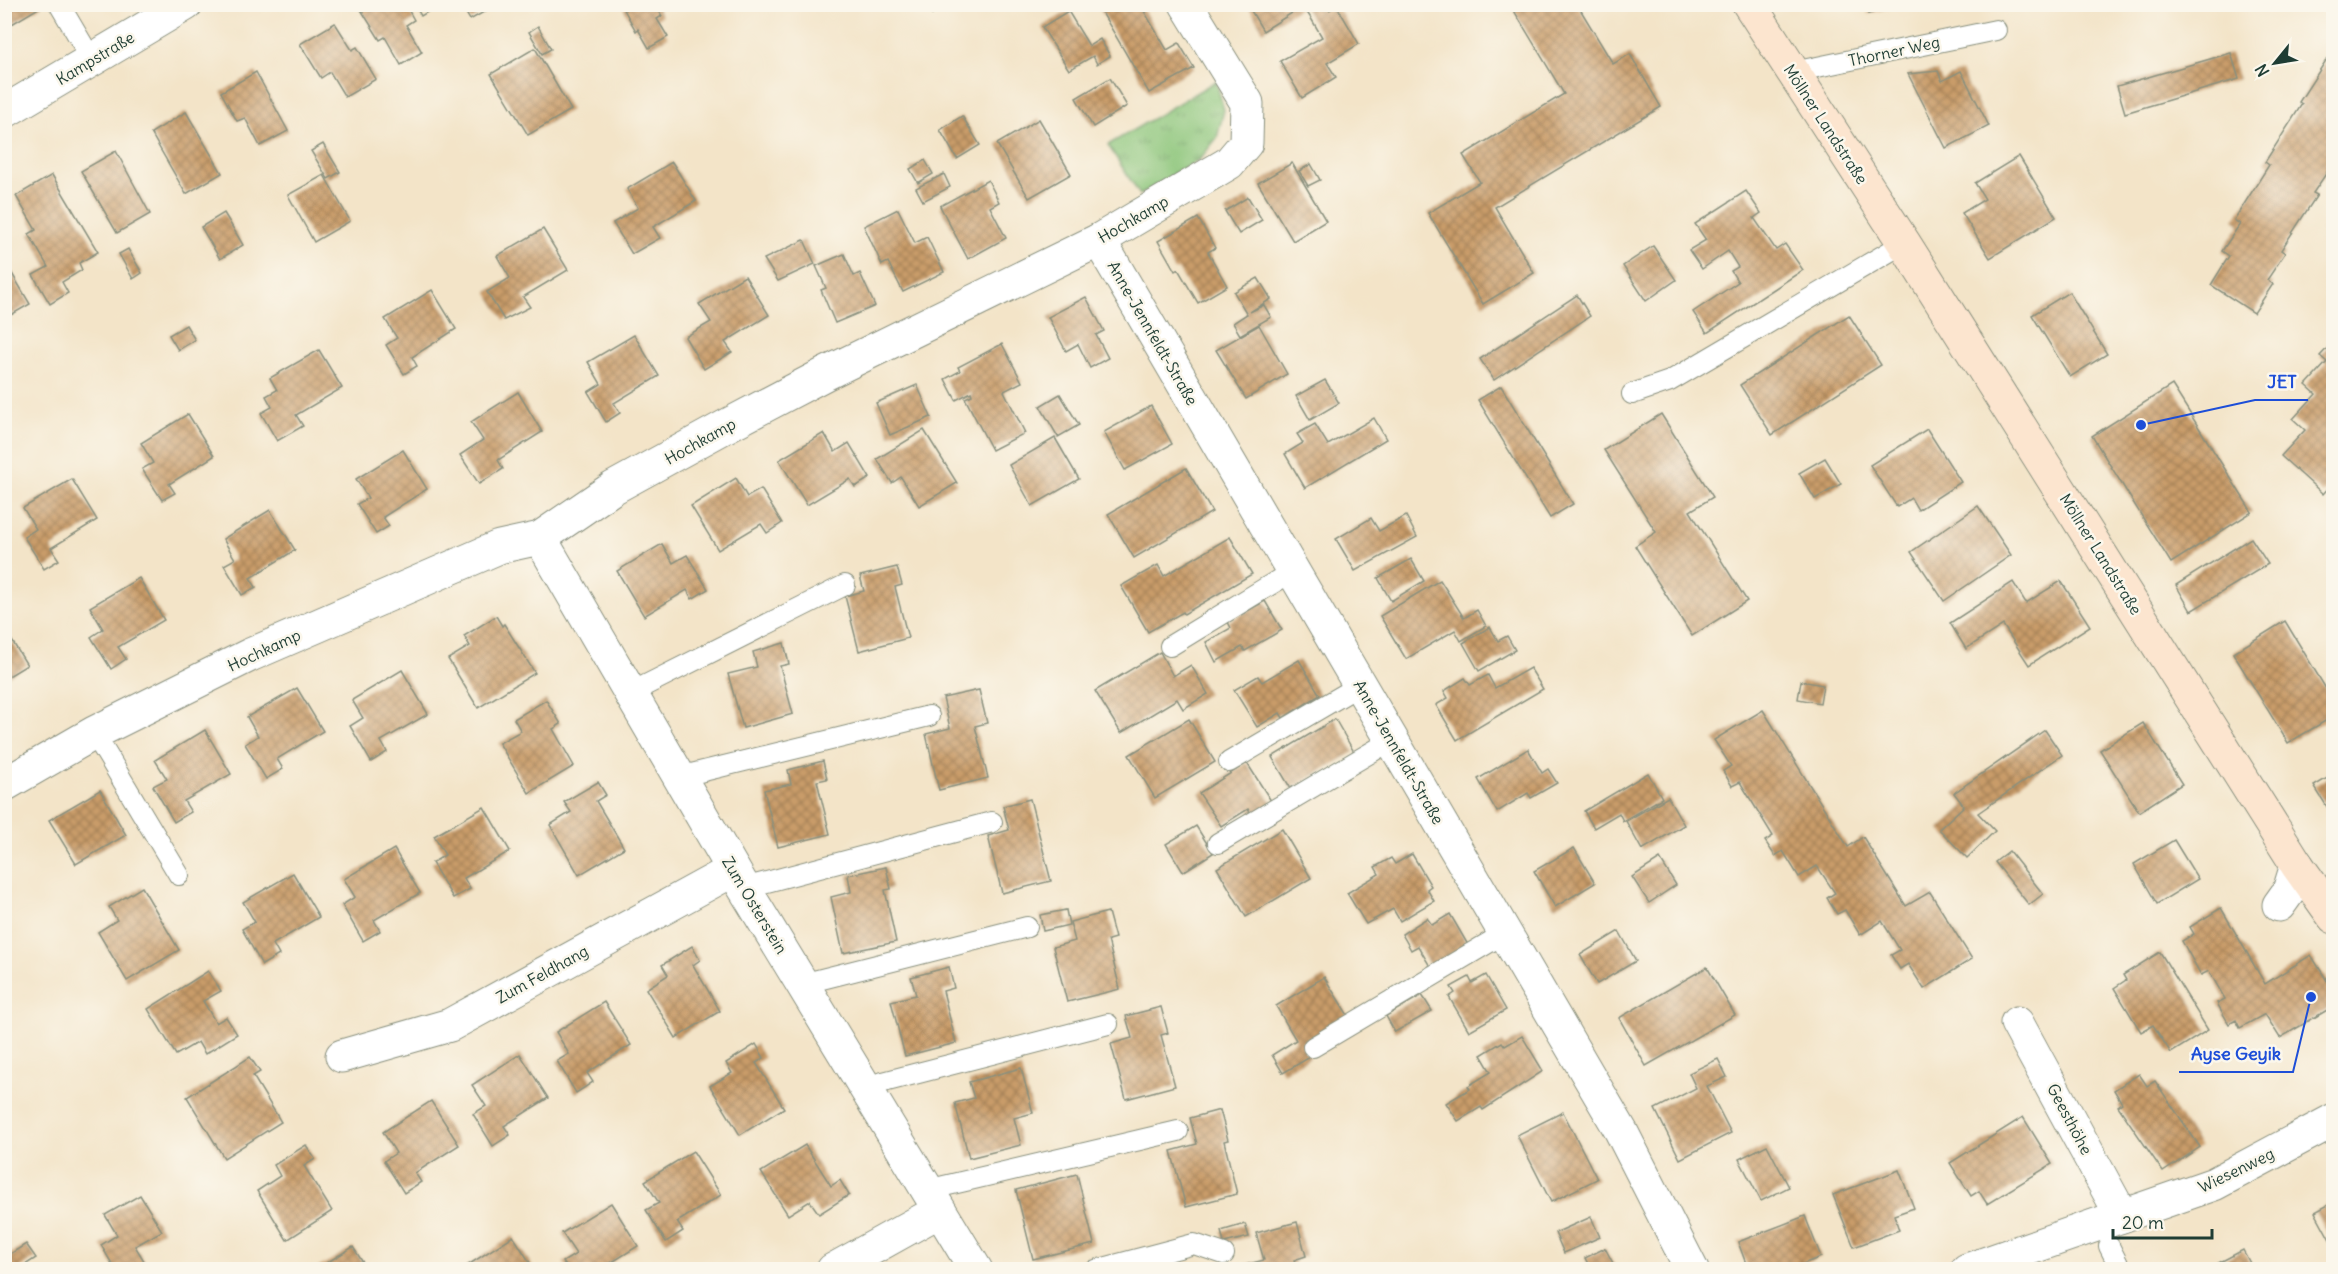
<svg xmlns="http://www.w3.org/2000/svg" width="2338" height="1274" font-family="Delius,sans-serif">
	<defs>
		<pattern id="grass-tufts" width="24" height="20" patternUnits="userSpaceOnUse" patternTransform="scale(1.5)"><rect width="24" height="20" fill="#8bc579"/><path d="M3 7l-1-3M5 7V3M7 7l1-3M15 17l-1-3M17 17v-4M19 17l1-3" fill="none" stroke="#71a164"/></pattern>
		<pattern id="building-cross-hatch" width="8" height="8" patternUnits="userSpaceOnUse" patternTransform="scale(1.5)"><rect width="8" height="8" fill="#c99c69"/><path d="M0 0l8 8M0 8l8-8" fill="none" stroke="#a38057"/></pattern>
	</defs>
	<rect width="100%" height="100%" fill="#fbf7ec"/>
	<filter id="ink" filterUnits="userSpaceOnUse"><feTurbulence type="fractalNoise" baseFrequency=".0167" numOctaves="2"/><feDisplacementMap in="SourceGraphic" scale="12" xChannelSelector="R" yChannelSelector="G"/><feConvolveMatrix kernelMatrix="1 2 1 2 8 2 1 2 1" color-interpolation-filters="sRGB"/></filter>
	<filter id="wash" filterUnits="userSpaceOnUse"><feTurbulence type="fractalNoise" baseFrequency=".008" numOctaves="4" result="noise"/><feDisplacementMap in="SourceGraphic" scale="24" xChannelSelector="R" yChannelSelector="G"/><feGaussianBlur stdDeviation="1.35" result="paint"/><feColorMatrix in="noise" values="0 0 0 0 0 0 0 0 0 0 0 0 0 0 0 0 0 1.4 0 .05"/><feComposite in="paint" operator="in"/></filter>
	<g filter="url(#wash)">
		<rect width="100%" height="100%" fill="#f3e4c8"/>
		<polygon fill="url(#grass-tufts)" stroke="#558156" stroke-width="1.5" points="1216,81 1224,110 1217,138 1200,159 1140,195 1108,145"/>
		<g id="blocks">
			<g fill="url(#building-cross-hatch)">
				<polygon points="4,4 41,4 42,6 7,27 4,22"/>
				<polygon points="366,4 405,4 414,20 406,25 422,52 401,65 385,37 380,40 360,8"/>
				<polygon points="414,4 432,4 434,8 421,16"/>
				<polygon points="461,4 489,4 491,8 470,20"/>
				<polygon points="621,4 655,4 662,16 657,19 668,37 649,48 638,29 636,31"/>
				<polygon points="927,4 948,4 932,14"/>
				<polygon points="1097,4 1140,4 1167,50 1179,43 1194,68 1149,93"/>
				<polygon points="1247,4 1338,4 1329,10 1337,6 1359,44 1327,63 1336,77 1302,98 1280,61 1322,37 1312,20 1303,6 1263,31"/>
				<polygon points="1510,4 1577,4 1613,64 1630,54 1661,107 1495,207 1534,273 1483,304 1428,213 1480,182 1463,155 1564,94"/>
				<polygon points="1866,4 1898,4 1898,5 1868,14"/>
				<polygon points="1068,11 1089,46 1100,39 1110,56 1097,64 1093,56 1069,70 1042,27"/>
				<polygon points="335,23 352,50 357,47 376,79 345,97 330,72 321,78 300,44"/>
				<polygon points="538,26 551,49 542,54 529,32"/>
				<polygon points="535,48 571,110 528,135 491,74"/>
				<polygon points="2334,48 2334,162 2313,193 2317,195 2281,250 2285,253 2267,280 2273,284 2254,313 2211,285 2229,256 2222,251 2240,224 2234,220 2269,165 2265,162 2302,104 2299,102"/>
				<polygon points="2231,53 2239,79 2125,113 2117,86"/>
				<polygon points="1938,71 1942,81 1961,71 1989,126 1946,148 1908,74"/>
				<polygon points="256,72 288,131 260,146 245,118 237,121 221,92"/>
				<polygon points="1110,78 1127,106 1093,127 1076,98"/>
				<polygon points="186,112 222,173 186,194 151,133"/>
				<polygon points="962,116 980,145 957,159 940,130"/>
				<polygon points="1039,119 1071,174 1029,198 997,144"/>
				<polygon points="323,144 340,172 328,179 311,151"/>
				<polygon points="116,151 150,214 117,233 81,171"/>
				<polygon points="2019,156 2056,217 1990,258 1962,213 1985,199 1975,183"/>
				<polygon points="925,160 933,174 918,183 910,169"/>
				<polygon points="672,162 696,201 653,227 660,238 632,254 613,223 638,208 627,189"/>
				<polygon points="1292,163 1326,221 1293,241 1258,183"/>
				<polygon points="1311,164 1320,180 1308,186 1299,171"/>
				<polygon points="944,174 950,187 923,201 916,188"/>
				<polygon points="52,175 98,252 79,263 82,270 62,282 68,293 50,304 33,275 48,267 29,234 36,230 16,196"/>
				<polygon points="324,175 350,221 314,242 288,195"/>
				<polygon points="988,180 999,202 990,207 1006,238 968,259 940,206"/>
				<polygon points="1746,191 1761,213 1754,218 1776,250 1785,244 1803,270 1707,333 1693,312 1738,282 1731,271 1738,267 1728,251 1702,269 1689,250 1706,240 1695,224"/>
				<polygon points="1248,197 1262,220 1239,234 1225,211"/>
				<polygon points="898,209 915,243 927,237 944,272 903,292 888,262 882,265 864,226"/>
				<polygon points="224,213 243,245 220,259 201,227"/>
				<polygon points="1198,218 1215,248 1208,252 1227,286 1198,303 1178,269 1175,271 1158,241"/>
				<polygon points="543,229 568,270 523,297 530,307 504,320 487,292 510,278 497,256"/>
				<polygon points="804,240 815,264 778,281 764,259"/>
				<polygon points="1653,246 1676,280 1646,301 1623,266"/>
				<polygon points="128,249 142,273 133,279 119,254"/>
				<polygon points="844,254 854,276 860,273 875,306 835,323 821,290 826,288 816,266"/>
				<polygon points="4,260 30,304 4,319"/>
				<polygon points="745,276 769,315 725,342 732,352 704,369 685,337 711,322 699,304"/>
				<polygon points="1258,278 1271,299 1250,312 1264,305 1271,317 1240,335 1233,323 1247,314 1234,292"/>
				<polygon points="432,290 456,329 412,357 417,366 404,374 386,345 397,338 385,319"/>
				<polygon points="2069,292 2107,354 2070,377 2032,315"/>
				<polygon points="1577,295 1590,316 1494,380 1480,359"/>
				<polygon points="1086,297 1104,331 1096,335 1108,358 1090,368 1078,344 1066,351 1048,317"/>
				<polygon points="1849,315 1881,365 1772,435 1740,385"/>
				<polygon points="186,325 195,340 178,350 169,335"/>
				<polygon points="1259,325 1287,374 1246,399 1216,350"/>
				<polygon points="634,335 659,376 614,403 620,413 606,422 588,392 601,384 588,362"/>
				<polygon points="2334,341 2334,482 2323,494 2281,456 2305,430 2293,419 2316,394 2306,385 2327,362 2320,356"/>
				<polygon points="1002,344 1022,382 1004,391 1025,433 992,450 965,398 972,395 971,392 956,400 945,379 960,371 958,367"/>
				<polygon points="319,350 342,388 296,415 303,426 277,441 261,413 272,407 266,396 277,390 270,378"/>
				<polygon points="1325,380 1339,403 1310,420 1296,396"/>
				<polygon points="917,385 931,417 890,435 876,403"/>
				<polygon points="2172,385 2252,512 2171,563 2092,436"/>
				<polygon points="1501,386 1573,504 1550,518 1478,400"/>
				<polygon points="518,392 542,432 498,460 503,469 479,484 460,455 483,440 471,422"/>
				<polygon points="1060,394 1079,425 1058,437 1040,406"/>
				<polygon points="1151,406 1172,444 1125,470 1104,432"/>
				<polygon points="188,414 214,456 169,484 175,493 162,500 142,469 153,463 141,443"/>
				<polygon points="1661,414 1713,497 1690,511 1747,601 1692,636 1635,546 1656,532 1604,450"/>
				<polygon points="1374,418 1386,439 1305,488 1285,454 1303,443 1297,434 1315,424 1328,445"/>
				<polygon points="1927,429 1961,482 1918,510 1911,498 1897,507 1870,465"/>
				<polygon points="924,430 957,483 919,506 901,477 892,483 877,459"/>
				<polygon points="824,433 835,452 849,443 870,478 855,487 850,479 807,505 779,460"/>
				<polygon points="1055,438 1079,479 1032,506 1009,465"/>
				<polygon points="403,450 427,489 383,517 389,526 376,534 357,504 368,498 356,479"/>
				<polygon points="1825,458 1841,484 1815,499 1799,473"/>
				<polygon points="1186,468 1212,512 1134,558 1108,514"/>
				<polygon points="736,478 747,497 761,489 782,523 767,533 761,524 718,550 691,506"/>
				<polygon points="72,479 97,520 51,548 59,560 44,569 24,537 36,529 23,508"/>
				<polygon points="1978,506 2011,555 1944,601 1911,552"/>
				<polygon points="270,510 295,550 250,578 256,587 242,595 224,565 235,559 223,539"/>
				<polygon points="1406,516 1417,537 1355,571 1336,539 1371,518 1379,531"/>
				<polygon points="1230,537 1252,574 1184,614 1183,612 1148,632 1121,586 1158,565 1164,576"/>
				<polygon points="2251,538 2268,564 2191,611 2176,585"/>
				<polygon points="662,544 673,563 687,555 708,589 692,599 687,590 644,616 617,571"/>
				<polygon points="1411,559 1424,581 1391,601 1378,578"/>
				<polygon points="897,567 902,585 895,587 908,638 859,651 845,596 864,591 860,576"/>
				<polygon points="139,578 164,620 118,647 126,659 111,669 91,637 103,629 90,607"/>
				<polygon points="1440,580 1464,618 1477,610 1486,626 1461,641 1455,630 1406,659 1380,616"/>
				<polygon points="2061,581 2090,626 2029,665 2003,625 1966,649 1950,623 2013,582 2026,603"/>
				<polygon points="1265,601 1282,630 1245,651 1242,647 1216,662 1206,642 1231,628 1228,622"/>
				<polygon points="496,616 502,626 504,624 535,673 478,708 448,659 470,646 464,636"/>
				<polygon points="2285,621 2334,702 2334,716 2288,743 2233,653"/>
				<polygon points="1490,627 1498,641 1507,636 1515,650 1479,671 1463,643"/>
				<polygon points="4,628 27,665 4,679"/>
				<polygon points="784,643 789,664 780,666 793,714 743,728 728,674 757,667 753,652"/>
				<polygon points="1160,652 1173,676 1191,665 1208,694 1183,709 1177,699 1121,733 1095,691"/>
				<polygon points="1299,660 1320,695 1283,718 1280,713 1257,727 1234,690 1258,676 1262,682"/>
				<polygon points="1530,668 1543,689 1457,740 1436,705 1448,698 1444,691 1465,678 1470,685 1488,675 1495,688"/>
				<polygon points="402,670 428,714 381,741 387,752 371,762 350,726 363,718 352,700"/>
				<polygon points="1801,681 1823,685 1820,703 1798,699"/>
				<polygon points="297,688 323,731 277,759 283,769 266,779 245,744 258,736 247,717"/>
				<polygon points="979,690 987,723 975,726 988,778 939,790 926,734 950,728 943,698"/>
				<polygon points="546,700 561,724 553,729 574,766 529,793 499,743 521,731 514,719"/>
				<polygon points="1763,710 1848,847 1863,837 1906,906 1930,892 1972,959 1924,989 1908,964 1900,969 1891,955 1900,950 1882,921 1860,935 1845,910 1837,914 1827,898 1835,893 1817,866 1799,877 1783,851 1775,856 1765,841 1773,836 1740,782 1732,786 1723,771 1731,766 1714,740"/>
				<polygon points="1189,719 1215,762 1155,798 1129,755"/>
				<polygon points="1335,719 1354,752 1291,789 1272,757"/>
				<polygon points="2143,723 2182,784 2139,812 2100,750"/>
				<polygon points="205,730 231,774 184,801 191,812 174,822 153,786 167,779 155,760"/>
				<polygon points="2045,730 2062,755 1978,813 1995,831 1967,858 1939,829 1964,806 1954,793"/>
				<polygon points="1528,749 1542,773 1548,769 1557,783 1531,798 1528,793 1497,812 1478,779"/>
				<polygon points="823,761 827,779 817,781 830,834 778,847 764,790 791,784 788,770"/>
				<polygon points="1247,763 1273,804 1253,817 1248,809 1221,826 1199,793"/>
				<polygon points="1648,773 1662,798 1623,821 1619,813 1594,828 1584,811"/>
				<polygon points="2334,774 2334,818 2314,786"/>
				<polygon points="598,782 606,795 596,801 624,848 579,875 550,825 571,812 564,802"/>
				<polygon points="100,790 126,835 76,864 49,820"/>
				<polygon points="1668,797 1684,825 1642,850 1626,821"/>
				<polygon points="1030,799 1051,881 1002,893 988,836 1009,830 1003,806"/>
				<polygon points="484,807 510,851 464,878 470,889 453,898 432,863 445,855 434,836"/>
				<polygon points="1196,826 1213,853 1183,872 1166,844"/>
				<polygon points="1282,829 1311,878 1246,917 1217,868"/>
				<polygon points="2174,840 2198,879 2157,904 2134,864"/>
				<polygon points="1574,848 1595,883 1555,907 1534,871"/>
				<polygon points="394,849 420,893 374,920 380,931 363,941 342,905 355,897 344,879"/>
				<polygon points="2009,851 2043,894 2029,905 1995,862"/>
				<polygon points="1412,854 1431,886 1427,889 1434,901 1400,921 1393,909 1366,924 1347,893 1379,874 1375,867 1391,858 1395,864"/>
				<polygon points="1660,859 1676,885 1649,903 1632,877"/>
				<polygon points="886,867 891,889 885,890 896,942 843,953 831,897 851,892 848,875"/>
				<polygon points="293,873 319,917 273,944 279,955 262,965 242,929 255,922 243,902"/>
				<polygon points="142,887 179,950 127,981 98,932 117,920 109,907"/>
				<polygon points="2221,908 2265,984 2311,955 2334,992 2334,1006 2280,1038 2265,1014 2240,1028 2236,1020 2229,1024 2217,1003 2225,999 2209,971 2201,975 2182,941 2194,934 2190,927"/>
				<polygon points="1066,910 1069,925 1043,931 1040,915"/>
				<polygon points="1108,912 1115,938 1108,940 1120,989 1067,1002 1053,947 1075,941 1070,922"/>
				<polygon points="1450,914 1468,945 1431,968 1418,946 1411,950 1402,934 1427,918 1432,925"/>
				<polygon points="1619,931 1636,961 1597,984 1580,955"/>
				<polygon points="692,946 700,960 693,965 720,1011 676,1038 646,989 668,975 662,965"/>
				<polygon points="2160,952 2208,1030 2171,1053 2153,1025 2141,1032 2114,988 2126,980 2123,975"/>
				<polygon points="949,967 954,988 943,991 956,1043 905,1056 891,1001 916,995 911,977"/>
				<polygon points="1707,967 1735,1015 1646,1066 1619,1018"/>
				<polygon points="208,971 221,991 203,1001 216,1023 226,1017 237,1034 205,1054 198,1042 176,1055 148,1009"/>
				<polygon points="1486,975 1506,1010 1469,1031 1449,997 1455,993 1451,987 1469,977 1472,983"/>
				<polygon points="1324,977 1349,1017 1303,1045 1310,1057 1283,1073 1272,1055 1296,1040 1276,1006"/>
				<polygon points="1422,995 1432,1011 1395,1032 1386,1016"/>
				<polygon points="604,1002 631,1045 587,1073 593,1082 576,1093 557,1061 569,1054 556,1032"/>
				<polygon points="1161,1007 1168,1033 1161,1035 1175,1086 1126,1099 1111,1044 1132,1038 1126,1016"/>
				<polygon points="1522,1036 1543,1071 1483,1110 1481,1107 1458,1121 1446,1103 1470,1089 1468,1086 1491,1072 1481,1055 1502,1042 1505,1046"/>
				<polygon points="756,1044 764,1058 756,1063 784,1108 740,1135 710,1086 732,1073 726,1063"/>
				<polygon points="520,1054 548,1098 504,1126 510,1135 493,1146 473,1114 486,1106 472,1085"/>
				<polygon points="250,1057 260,1072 253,1076 281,1122 224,1158 187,1097"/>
				<polygon points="1718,1059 1727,1077 1707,1086 1731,1133 1680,1159 1655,1109 1696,1088 1689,1073"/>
				<polygon points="1021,1068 1033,1113 1014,1118 1021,1145 969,1158 955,1103 974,1098 969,1082"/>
				<polygon points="2139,1074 2147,1086 2155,1081 2200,1147 2163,1172 2118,1106 2122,1103 2114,1090"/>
				<polygon points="431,1101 459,1145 415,1173 421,1182 404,1193 384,1161 396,1153 383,1132"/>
				<polygon points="1220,1110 1228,1140 1224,1141 1237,1194 1186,1207 1171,1151 1197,1144 1190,1118"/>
				<polygon points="1563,1112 1597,1179 1551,1202 1517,1135"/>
				<polygon points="2023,1117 2052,1164 1987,1204 1979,1191 1971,1196 1950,1163"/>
				<polygon points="306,1145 315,1159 304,1166 332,1211 287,1240 257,1191 280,1176 274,1165"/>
				<polygon points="805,1145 831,1186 840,1180 849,1195 819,1214 810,1201 788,1215 761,1172"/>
				<polygon points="1767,1145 1789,1187 1761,1201 1739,1159"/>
				<polygon points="693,1151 721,1195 677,1222 683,1231 666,1242 646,1210 659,1203 645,1181"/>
				<polygon points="1899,1170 1914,1208 1894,1215 1899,1230 1854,1247 1833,1195"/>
				<polygon points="1077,1174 1094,1244 1033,1259 1016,1190"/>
				<polygon points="140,1195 162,1231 135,1246 149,1269 115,1269 101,1245 117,1235 105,1215"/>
				<polygon points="2334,1202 2334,1247 2315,1212"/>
				<polygon points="611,1203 638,1246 601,1269 568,1269 563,1262 576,1254 562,1233"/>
				<polygon points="1805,1216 1821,1257 1790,1269 1748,1269 1738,1242"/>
				<polygon points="1591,1217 1600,1237 1564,1253 1555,1233"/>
				<polygon points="1297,1222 1306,1256 1294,1260 1297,1269 1241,1269 1241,1266 1264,1260 1256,1233"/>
				<polygon points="1245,1224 1249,1237 1224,1243 1221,1231"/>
				<polygon points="513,1236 534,1269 466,1269 465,1267"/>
				<polygon points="26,1244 36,1258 19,1269 4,1269 4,1258"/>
				<polygon points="353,1247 367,1269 316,1269"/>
				<polygon points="1605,1248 1616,1269 1591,1269 1585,1258"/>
				<polygon points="2243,1250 2253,1269 2207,1269"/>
			</g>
		</g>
	</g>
	<g filter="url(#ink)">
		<use href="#blocks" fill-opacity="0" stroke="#89907e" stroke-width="1.5"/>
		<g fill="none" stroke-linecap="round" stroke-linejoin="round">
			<defs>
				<g id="lane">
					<polyline points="59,4 92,60"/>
					<polyline points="1793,72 1996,30"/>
					<polyline points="1632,394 1670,381 1904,243"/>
					<polyline points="1170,646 1293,571"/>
					<polyline points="630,693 845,585"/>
					<polyline points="94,733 179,875"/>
					<polyline points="1229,762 1360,685"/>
					<polyline points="679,777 929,716"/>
					<polyline points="1218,843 1392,740"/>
					<polyline points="744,888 992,822"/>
					<polyline points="802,984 1027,927"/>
					<polyline points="1313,1047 1505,933"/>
					<polyline points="864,1087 1108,1024"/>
					<polyline points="927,1190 1178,1131"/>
					<polyline points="2109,1246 2121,1270"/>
					<polyline points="1096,1270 1194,1244 1224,1254"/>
				</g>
				<g id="street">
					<polyline points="4,112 186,4"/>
					<polyline points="1099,240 1621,1131 1692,1270"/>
					<polyline points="540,538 744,888 976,1270"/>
					<polyline points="4,785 94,733 250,655 499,547 540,538 613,488 728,425 825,374 1099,240 1229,163 1246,143 1247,103 1186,4"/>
					<polyline points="2279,905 2289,891 2297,865"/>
					<polyline points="2017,1023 2122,1216"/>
					<polyline points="342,1056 450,1025 733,870"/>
					<polyline points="833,1270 939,1211"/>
					<polyline points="1967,1270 2214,1184 2334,1120"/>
				</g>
				<polyline id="secondary" points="1749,4 1904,243 2297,865 2334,917"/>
			</defs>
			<use href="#lane" stroke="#89907e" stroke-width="22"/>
			<use href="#street" stroke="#89907e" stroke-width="35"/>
			<use href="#secondary" stroke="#89907e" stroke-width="35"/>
			<use href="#lane" stroke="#fff" stroke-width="20"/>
			<use href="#street" stroke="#fff" stroke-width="33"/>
			<use href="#secondary" stroke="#fce5cf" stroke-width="33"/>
		</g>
	</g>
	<g text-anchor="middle" stroke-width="5" stroke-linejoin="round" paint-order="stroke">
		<g font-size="16" fill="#1f3d34" stroke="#fbf7ec">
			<text transform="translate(1894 51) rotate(-12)" y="6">Thorner Weg</text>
			<text transform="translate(95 58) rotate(-31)" y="6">Kampstraße</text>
			<text transform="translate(1826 124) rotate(57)" y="6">Möllner Landstraße</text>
			<text transform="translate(1133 219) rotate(-30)" y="6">Hochkamp</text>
			<text transform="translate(1153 333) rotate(60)" y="6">Anne-Jennfeldt-Straße</text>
			<text transform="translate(700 441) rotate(-29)" y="6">Hochkamp</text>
			<text transform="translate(2101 554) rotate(58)" y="6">Möllner Landstraße</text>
			<text transform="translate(264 650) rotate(-25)" y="6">Hochkamp</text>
			<text transform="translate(1399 752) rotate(60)" y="6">Anne-Jennfeldt-Straße</text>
			<text transform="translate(755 905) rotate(59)" y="6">Zum Osterstein</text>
			<text transform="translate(542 974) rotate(-29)" y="6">Zum Feldhang</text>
			<text transform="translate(2070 1119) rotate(62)" y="6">Geesthöhe</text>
			<text transform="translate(2236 1170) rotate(-26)" y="6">Wiesenweg</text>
		</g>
	</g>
	<path fill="none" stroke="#1d4ed8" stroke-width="2" d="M2141 425L2255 400H2308M2311 997L2293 1072H2179"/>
	<g fill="#1d4ed8" stroke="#fbf7ec" stroke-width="2">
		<circle cx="2141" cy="425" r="6"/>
		<circle cx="2311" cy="997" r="6"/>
	</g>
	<g font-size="18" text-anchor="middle" font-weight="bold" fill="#1d4ed8" stroke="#fbf7ec" stroke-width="5" stroke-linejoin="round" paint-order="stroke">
		<text x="2282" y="388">JET</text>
		<text x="2236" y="1060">Ayse Geyik</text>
	</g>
	<rect width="2338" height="1274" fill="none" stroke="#fbf7ec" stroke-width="24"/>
	<g transform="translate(2275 63) rotate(240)" stroke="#fbf7ec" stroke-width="4.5" paint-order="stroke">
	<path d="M0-4.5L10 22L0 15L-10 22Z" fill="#1f3d34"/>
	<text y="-9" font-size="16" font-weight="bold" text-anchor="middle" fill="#1f3d34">N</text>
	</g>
	<path d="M2113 1229v9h99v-9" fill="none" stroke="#1f3d34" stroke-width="3"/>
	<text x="2122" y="1229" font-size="18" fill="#1f3d34" stroke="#fbf7ec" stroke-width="4.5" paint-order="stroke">20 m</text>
</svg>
